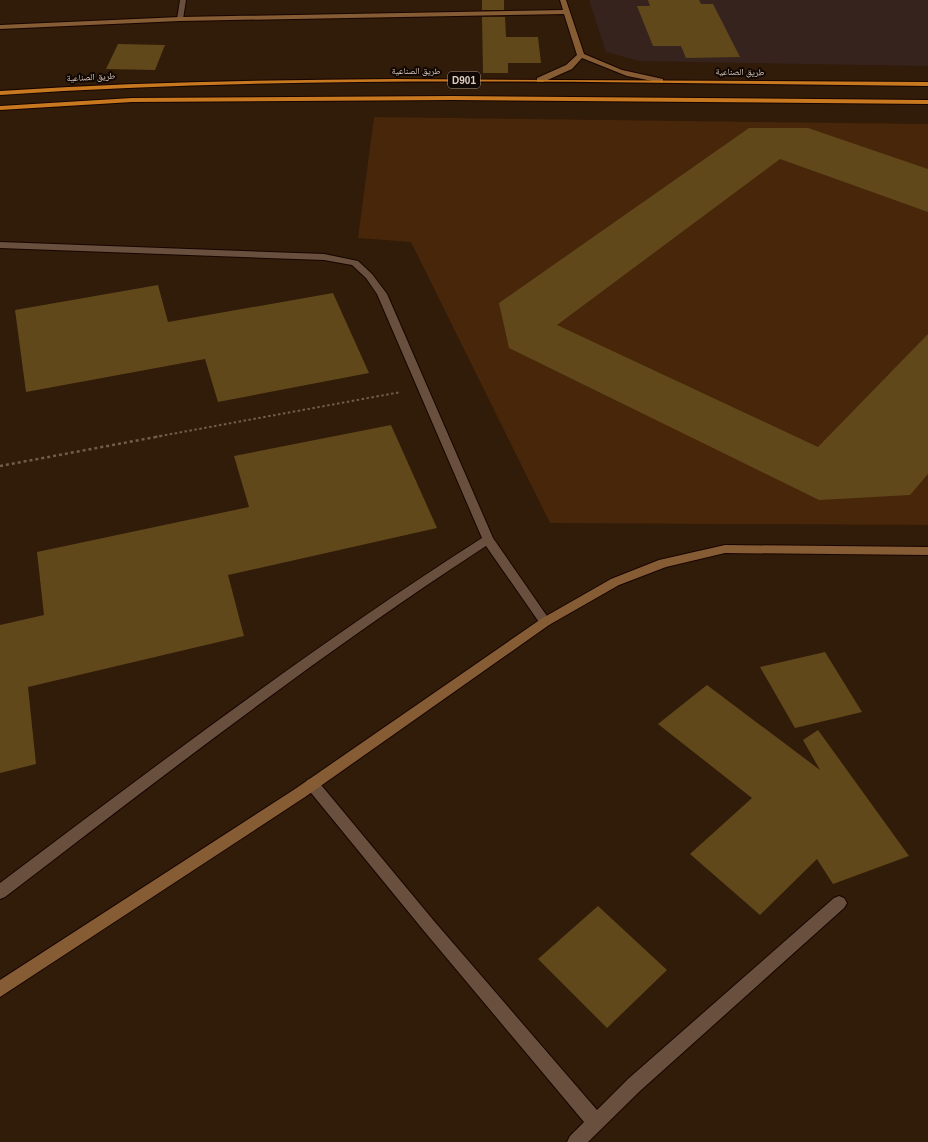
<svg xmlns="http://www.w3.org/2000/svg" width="928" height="1142" font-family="Helvetica,'Noto Naskh Arabic',sans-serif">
	<rect width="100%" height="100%" fill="#311b09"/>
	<polygon fill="#36231e" points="589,0 928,0 928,66 639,61 606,52"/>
	<polygon fill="#482609" points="374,117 928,124 928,525 550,523 411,242 358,238"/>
	<g fill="#60481b">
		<rect x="482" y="0" width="22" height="10"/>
		<polygon points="648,0 699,0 701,4 713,4 740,57 686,58 681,46 653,46 637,6 650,6"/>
		<polygon points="482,17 505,17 506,37 538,37 541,63 508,63 508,73 483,73"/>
		<polygon points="118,44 165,45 155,70 106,69"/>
		<polygon points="749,128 808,128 928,169 928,212 780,159 557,325 818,447 928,334 928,474 910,495 819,500 509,348 499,303"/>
		<polygon points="158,285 168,322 333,293 369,373 218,402 205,359 26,392 15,310"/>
		<polygon points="391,425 437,528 228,575 244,636 28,687 36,764 0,773 0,625 44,615 37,552 249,507 234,456"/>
		<polygon points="825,652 862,712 795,728 760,667"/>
		<polygon points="707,685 820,770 803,740 818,730 909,856 833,884 817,859 760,915 690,854 752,798 658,724"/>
		<polygon points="598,906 667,970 607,1028 538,959"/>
	</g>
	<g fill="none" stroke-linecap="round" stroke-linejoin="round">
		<defs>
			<g id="street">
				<polygon points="180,0 186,0 183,19 180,21 177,19"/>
				<path d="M0 242 324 254 358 261 372 274 387 294 493 538 549 619 551 622 549 625H541L486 546C320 654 163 776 5 897L0 899V883C158 764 315 645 482 538L377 294 366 278 352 265 324 260 0 248Z"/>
				<polygon points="312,778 317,780 434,921 597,1110 628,1079 834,898 839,896 844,898 847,903 844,908 640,1091 588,1142 567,1142 570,1136 584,1122 424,931 307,788 305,784 307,780"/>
			</g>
			<g id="secondary">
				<polygon points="560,0 566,0 584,54 622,70 663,79 663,83 627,76 582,58 572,69 543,82 537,82 537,78 566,65 577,55 564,14 180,21 0,29 0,25 180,17 563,10"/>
				<polygon points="725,545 928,547 928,555 725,553 666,567 619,585 549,625 305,797 0,997 0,980 295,789 541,619 611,579 659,560"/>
			</g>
			<g id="highway">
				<path d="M396 79 928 82V86C620 83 307 74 0 95V91C132 82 264 80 396 79Z"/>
				<polygon points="453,96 928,100 928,104 453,100 132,102 0,110 0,106 132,98"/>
			</g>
		</defs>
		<use href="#street" stroke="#180500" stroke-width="2"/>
		<use href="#secondary" stroke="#180500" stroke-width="2"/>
		<use href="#highway" stroke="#180500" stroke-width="2"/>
		<polyline stroke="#705d4d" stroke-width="2" stroke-dasharray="2.5 2.5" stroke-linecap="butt" points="155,437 401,392"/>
		<polyline stroke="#705d4d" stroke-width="2.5" stroke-dasharray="3 3" stroke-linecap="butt" points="0,466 161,436"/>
		<use href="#street" fill="#694f3d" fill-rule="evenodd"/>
		<use href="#secondary" fill="#865c34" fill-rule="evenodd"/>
		<use href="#highway" fill="#c87920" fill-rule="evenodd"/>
	</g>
	<g text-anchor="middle" stroke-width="4" stroke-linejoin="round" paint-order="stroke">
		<g font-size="9" fill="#decfc4" stroke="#120803">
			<text x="416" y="74">طريق الصناعية</text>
			<text transform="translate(740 72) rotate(1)" y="3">طريق الصناعية</text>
			<text transform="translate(91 77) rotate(-3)" y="3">طريق الصناعية</text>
		</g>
		<rect fill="#120803" stroke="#a1938a" stroke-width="1" x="448" y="72" width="32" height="16" rx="3"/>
		<g font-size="10" font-weight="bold" fill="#decfc4">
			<text x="464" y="84">D901</text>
		</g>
	</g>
</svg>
